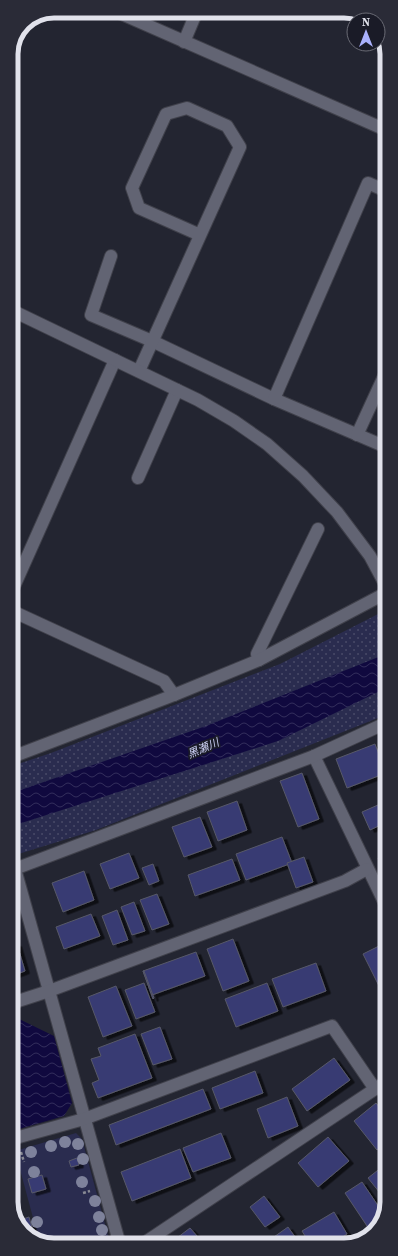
<svg xmlns="http://www.w3.org/2000/svg" width="398" height="1256" font-family="'Source Serif 4','Noto Sans JP',serif">
	<defs>
		<pattern id="grass-dots" width="8" height="8" patternUnits="userSpaceOnUse"><rect width="8" height="8" fill="#2a2c4f"/><path d="M2 2h.1M6 6h.1" fill="none" stroke="#494a68" stroke-width="1.8" stroke-linecap="round"/></pattern>
		<pattern id="water-waves" width="16" height="10" patternUnits="userSpaceOnUse"><rect width="16" height="10" fill="#10093f"/><path d="M0 5q4-4 8 0t8 0" fill="none" stroke="#322d5b"/></pattern>
		<filter id="shadow"><feDropShadow dx="4.5" dy="2.5" stdDeviation="0" flood-color="#0009"/></filter>
	</defs>
	<rect width="100%" height="100%" fill="#232531"/>
	<polygon fill="url(#grass-dots)" points="386,610 386,713 378,718 96,830 12,856 12,766 51,753 280,664"/>
	<polygon fill="#2a2c4f" points="76,1133 82,1139 110,1243 108,1245 51,1245 39,1240 15,1151"/>
	<g fill="url(#water-waves)">
		<polygon points="386,654 386,688 278,741 12,826 12,793 206,726"/>
		<polygon points="15,1017 54,1036 72,1103 64,1116 12,1131 12,1018"/>
	</g>
	<g fill="#383a73" stroke="#575968" filter="url(#shadow)">
		<polygon points="375,744 386,773 347,788 336,759"/>
		<polygon points="302,773 319,819 298,827 280,781"/>
		<polygon points="237,801 247,830 218,841 207,812"/>
		<polygon points="387,801 387,822 370,830 362,812"/>
		<polygon points="200,817 212,847 184,857 172,827"/>
		<polygon points="282,837 292,863 246,880 236,854"/>
		<polygon points="129,853 139,878 110,889 100,864"/>
		<polygon points="387,853 387,874 378,858"/>
		<polygon points="304,857 313,882 296,888 287,863"/>
		<polygon points="232,859 240,880 195,896 188,875"/>
		<polygon points="153,864 159,881 149,885 142,868"/>
		<polygon points="84,871 94,900 63,912 52,883"/>
		<polygon points="157,894 169,924 152,930 140,900"/>
		<polygon points="134,902 145,931 132,935 121,907"/>
		<polygon points="117,910 128,940 113,945 102,916"/>
		<polygon points="91,914 100,936 64,949 56,927"/>
		<polygon points="233,939 249,981 223,991 207,949"/>
		<polygon points="385,943 387,947 387,1002 363,954"/>
		<polygon points="17,944 25,971 12,976 12,945"/>
		<polygon points="196,952 205,976 152,995 143,971"/>
		<polygon points="316,963 326,991 283,1007 272,979"/>
		<polygon points="143,971 144,971 154,998 153,999"/>
		<polygon points="144,983 155,1012 136,1019 125,990"/>
		<polygon points="267,983 278,1011 236,1027 225,999"/>
		<polygon points="116,986 132,1026 103,1037 88,997"/>
		<polygon points="160,1027 172,1059 153,1065 141,1034"/>
		<polygon points="135,1034 152,1078 98,1098 92,1083 99,1080 91,1059 101,1056 98,1048"/>
		<polygon points="334,1058 350,1080 307,1111 292,1089"/>
		<polygon points="255,1071 263,1093 220,1109 212,1088"/>
		<polygon points="203,1089 211,1109 116,1145 109,1125"/>
		<polygon points="287,1097 298,1126 268,1138 257,1109"/>
		<polygon points="376,1103 387,1117 387,1142 377,1150 354,1121"/>
		<polygon points="221,1133 231,1158 193,1172 183,1148"/>
		<polygon points="328,1137 349,1161 318,1187 298,1163"/>
		<polygon points="180,1149 191,1178 132,1201 121,1172"/>
		<polygon points="77,1158 79,1165 71,1167 69,1161"/>
		<polygon points="387,1163 387,1196 384,1198 368,1178"/>
		<polygon points="42,1175 46,1189 32,1193 28,1179"/>
		<polygon points="362,1182 383,1213 381,1221 369,1229 345,1193"/>
		<polygon points="264,1196 280,1217 265,1227 250,1207"/>
		<polygon points="334,1212 347,1234 331,1244 310,1244 302,1231"/>
		<polygon points="29,1217 35,1238 26,1234 17,1221"/>
		<polygon points="288,1227 300,1244 264,1244"/>
		<polygon points="190,1228 204,1244 169,1244"/>
	</g>
	<g fill="none" stroke-linecap="round" stroke-linejoin="round">
		<defs>
			<g id="street">
				<polyline points="115,11 386,130"/>
				<polyline points="184,42 197,11"/>
				<polyline points="111,256 91,315 152,341 274,399 386,447"/>
				<polyline points="139,371 240,147 227,126 187,108 166,114 132,188 139,208 200,235"/>
				<polyline points="274,399 368,183 386,191"/>
				<polyline points="357,435 386,372"/>
				<polyline points="138,478 177,390"/>
				<polyline points="12,591 115,360"/>
				<polyline points="12,611 164,681 174,695"/>
				<polyline points="259,660 257,654 318,529"/>
				<polyline points="314,756 387,908"/>
				<polyline points="12,757 174,695 259,660 386,593"/>
				<polyline points="15,869 120,1245"/>
				<polyline points="12,870 314,756 386,723"/>
				<polyline points="12,1003 49,991 345,881 367,869"/>
				<polyline points="12,1139 84,1119 332,1026 375,1089"/>
				<polyline points="141,1245 387,1081"/>
			</g>
			<polyline id="secondary" points="11,310 198,400 234,421 267,444 303,476 337,512 370,556 386,586"/>
		</defs>
		<use href="#street" stroke="#40414b" stroke-width="14"/>
		<use href="#secondary" stroke="#40414b" stroke-width="14"/>
		<g stroke="#888a94" stroke-width="2.5" stroke-dasharray="3 2" stroke-linecap="butt">
			<polyline points="21,1152 24,1162"/>
			<polyline points="83,1193 90,1191"/>
		</g>
		<use href="#street" stroke="#626473" stroke-width="12"/>
		<use href="#secondary" stroke="#626473" stroke-width="12"/>
	</g>
	<g fill="#7e829b">
		<circle cx="65" cy="1142" r="6"/>
		<circle cx="78" cy="1144" r="6"/>
		<circle cx="51" cy="1146" r="6"/>
		<circle cx="31" cy="1152" r="6"/>
		<circle cx="83" cy="1159" r="6"/>
		<circle cx="34" cy="1172" r="6"/>
		<circle cx="82" cy="1182" r="6"/>
		<circle cx="95" cy="1201" r="6"/>
		<circle cx="99" cy="1217" r="6"/>
		<circle cx="37" cy="1222" r="6"/>
		<circle cx="102" cy="1230" r="6"/>
	</g>
	<g text-anchor="middle" stroke-width="3.5" stroke-linejoin="round" paint-order="stroke">
		<g font-size="11" font-style="italic" fill="#cacef2" stroke="#1a1b27">
			<text transform="translate(203 748) rotate(-24)" y="4">黒瀬川</text>
		</g>
	</g>
	<path d="M0 0H398V1256H0ZM54 18H344A36 36 0 0 1 380 54V1202A36 36 0 0 1 344 1238H54A36 36 0 0 1 18 1202V54A36 36 0 0 1 54 18Z" fill="#2a2b37" fill-rule="evenodd"/>
	<path fill="none" stroke="#e1e2eb" stroke-width="5" d="M54 18H344A36 36 0 0 1 380 54V1202A36 36 0 0 1 344 1238H54A36 36 0 0 1 18 1202V54A36 36 0 0 1 54 18Z"/>
	<g transform="translate(366 32)"><circle r="19" fill="#1a1b27" stroke="#6a6b75"/>
	<path d="M0-3L7 15L0 10L-7 15Z" fill="#a9b0fc"/>
	<text y="-6" font-size="11" font-weight="bold" text-anchor="middle" fill="#e1e2eb">N</text>
	</g>
</svg>
